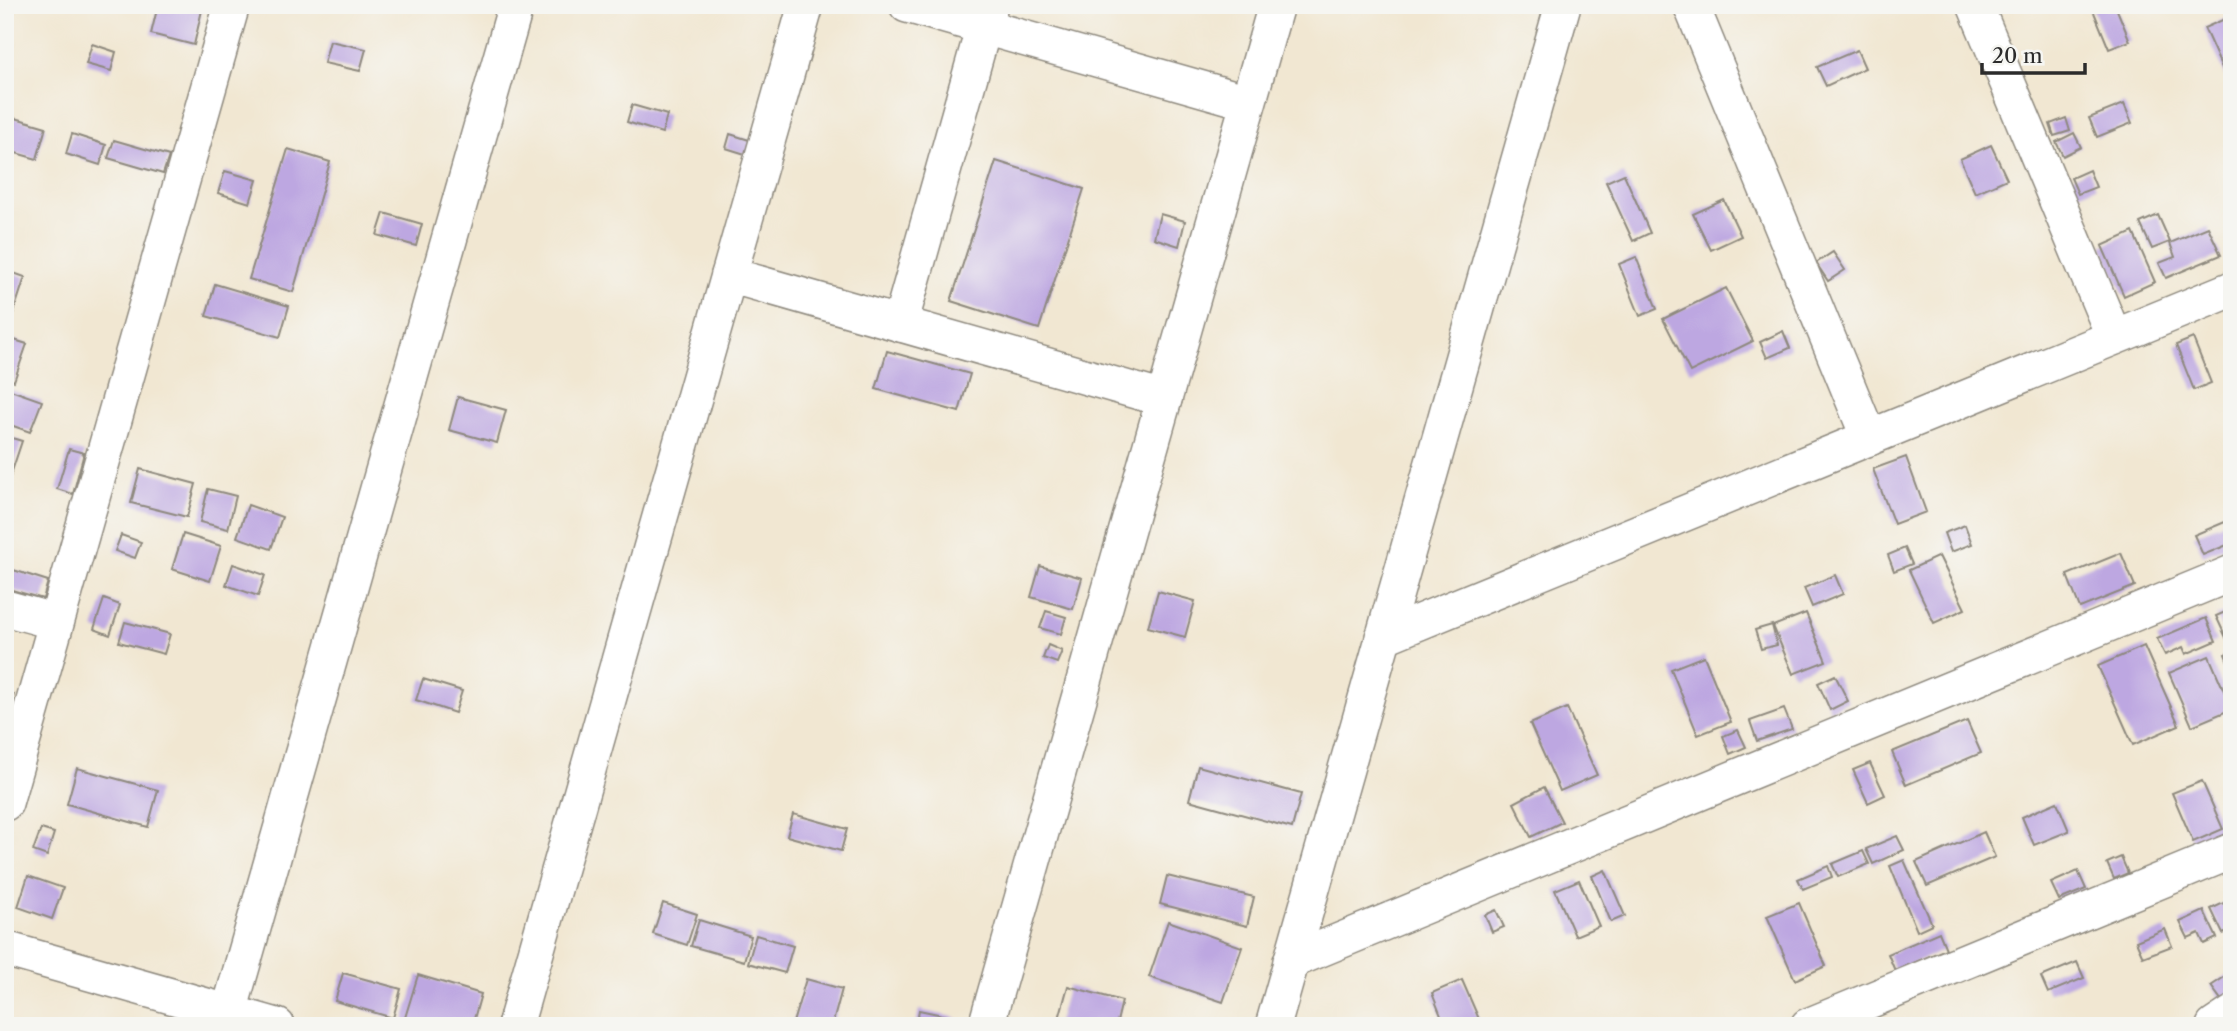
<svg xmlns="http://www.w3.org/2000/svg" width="2237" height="1031" font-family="'Libre Caslon Text',serif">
	<rect width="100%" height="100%" fill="#f6f6f2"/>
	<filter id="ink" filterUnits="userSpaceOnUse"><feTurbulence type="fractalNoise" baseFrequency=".0143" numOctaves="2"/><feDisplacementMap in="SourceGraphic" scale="14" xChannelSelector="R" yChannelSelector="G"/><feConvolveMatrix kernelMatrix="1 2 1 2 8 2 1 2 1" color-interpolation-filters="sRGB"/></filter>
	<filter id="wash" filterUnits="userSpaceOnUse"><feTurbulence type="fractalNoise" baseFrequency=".00686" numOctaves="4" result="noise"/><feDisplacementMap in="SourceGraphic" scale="28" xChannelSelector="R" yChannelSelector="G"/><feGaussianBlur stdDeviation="1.57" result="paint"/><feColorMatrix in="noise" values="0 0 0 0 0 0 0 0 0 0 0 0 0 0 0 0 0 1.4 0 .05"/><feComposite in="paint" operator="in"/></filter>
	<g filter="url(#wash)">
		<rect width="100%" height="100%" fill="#f1e7d2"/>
		<g id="blocks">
			<g fill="#bda7e1">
				<polygon points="158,5 183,5 202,10 194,45 151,34"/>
				<polygon points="2091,5 2115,5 2130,41 2109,49"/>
				<polygon points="2227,18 2232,29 2232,90 2204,28"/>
				<polygon points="330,41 366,49 360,71 324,63"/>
				<polygon points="92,44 116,52 111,71 86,64"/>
				<polygon points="1857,50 1865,68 1826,86 1817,67"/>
				<polygon points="2124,104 2132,123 2097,137 2089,118"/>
				<polygon points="632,105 667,115 662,133 627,122"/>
				<polygon points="5,115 46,127 37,159 5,150"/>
				<polygon points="2066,118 2070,131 2054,136 2050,124"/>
				<polygon points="2074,133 2081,147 2063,156 2056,142"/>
				<polygon points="72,134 106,145 100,165 66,154"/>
				<polygon points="730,134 762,144 758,158 726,148"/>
				<polygon points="114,140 169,156 163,174 108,158"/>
				<polygon points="1991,145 2007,179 1975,193 1960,159"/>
				<polygon points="288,149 330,162 293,292 249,279"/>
				<polygon points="996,161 1084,189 1039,329 951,301"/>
				<polygon points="2089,170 2096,187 2078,194 2071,178"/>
				<polygon points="225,171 257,180 250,203 218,193"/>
				<polygon points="1624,174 1650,233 1633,241 1606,182"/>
				<polygon points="1724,200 1741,236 1711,250 1693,214"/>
				<polygon points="384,213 422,224 416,246 377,235"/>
				<polygon points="1160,214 1185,221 1179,246 1154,238"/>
				<polygon points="2158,215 2170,242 2152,249 2140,223"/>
				<polygon points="2208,227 2221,255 2166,278 2159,263 2175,257 2170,243"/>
				<polygon points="2133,232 2155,282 2124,296 2102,246"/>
				<polygon points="1833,252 1845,270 1828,281 1816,263"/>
				<polygon points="1636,257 1657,309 1640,316 1619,264"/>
				<polygon points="5,270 25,277 12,317 5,315"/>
				<polygon points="215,284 289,306 280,337 206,316"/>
				<polygon points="1726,288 1753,341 1690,372 1663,319"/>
				<polygon points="1783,331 1790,348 1767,358 1760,342"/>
				<polygon points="8,338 27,344 14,381 5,378 5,347"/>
				<polygon points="2193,338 2211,383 2194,390 2176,345"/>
				<polygon points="887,351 970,374 959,412 876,389"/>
				<polygon points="5,388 42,401 30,432 5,423"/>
				<polygon points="458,397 506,410 497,443 449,430"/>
				<polygon points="5,436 22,441 10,477 5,476"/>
				<polygon points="69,449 84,453 73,494 57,489"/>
				<polygon points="1906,457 1926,512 1894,524 1873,469"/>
				<polygon points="140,469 196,484 187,517 131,503"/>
				<polygon points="208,489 236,496 228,529 200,522"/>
				<polygon points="248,505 282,517 271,549 237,537"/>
				<polygon points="2232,519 2232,543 2203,555 2194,535"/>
				<polygon points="1965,525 1972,544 1951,552 1944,533"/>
				<polygon points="183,534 221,546 210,581 172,569"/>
				<polygon points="121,535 141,542 135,558 115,551"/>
				<polygon points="1905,548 1912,564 1894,571 1888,555"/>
				<polygon points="2121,553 2135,586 2080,608 2067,575"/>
				<polygon points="1939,556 1965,609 1934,623 1909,570"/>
				<polygon points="233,564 265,575 258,596 226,585"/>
				<polygon points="1040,566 1082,578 1073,609 1031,597"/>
				<polygon points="7,568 48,581 43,599 5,588"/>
				<polygon points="1835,575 1843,594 1812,607 1804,588"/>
				<polygon points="1158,591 1195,601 1185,637 1148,627"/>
				<polygon points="104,599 120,605 110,635 94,629"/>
				<polygon points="2232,609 2232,643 2229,644 2216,616"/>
				<polygon points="1046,611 1066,617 1061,634 1040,628"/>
				<polygon points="1806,613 1826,661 1793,674 1773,626"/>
				<polygon points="2206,618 2216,641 2186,654 2183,647 2165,655 2157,639"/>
				<polygon points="125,622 170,634 164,654 119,642"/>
				<polygon points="1772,625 1777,645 1761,649 1755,630"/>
				<polygon points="1048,645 1062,651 1057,663 1043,658"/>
				<polygon points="2144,646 2179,725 2133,745 2098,666"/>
				<polygon points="2232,651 2232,671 2225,654"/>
				<polygon points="1704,656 1731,722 1698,735 1671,669"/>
				<polygon points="2209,656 2232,709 2192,726 2169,673"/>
				<polygon points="1835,675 1848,701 1830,710 1818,683"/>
				<polygon points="423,679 462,691 455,713 416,700"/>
				<polygon points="5,692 14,694 6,717 5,717"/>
				<polygon points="1567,708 1597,775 1560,791 1530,724"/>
				<polygon points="1784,709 1792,729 1757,741 1750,721"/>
				<polygon points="1967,721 1981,753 1906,785 1892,752"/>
				<polygon points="1738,730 1746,747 1730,754 1723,736"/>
				<polygon points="1870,763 1885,795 1868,803 1853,770"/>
				<polygon points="1198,766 1301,794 1292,828 1189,800"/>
				<polygon points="77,768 158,790 148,827 67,804"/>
				<polygon points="2202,781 2223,829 2193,842 2172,793"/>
				<polygon points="1544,787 1562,822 1531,837 1514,803"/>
				<polygon points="2057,802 2069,831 2034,845 2022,817"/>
				<polygon points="793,814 847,829 841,851 787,836"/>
				<polygon points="41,829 54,833 47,856 33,851"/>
				<polygon points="1984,832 1995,857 1927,886 1916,862"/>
				<polygon points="1897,836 1904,850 1873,864 1866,849"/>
				<polygon points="1863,851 1869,864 1838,877 1832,864"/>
				<polygon points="2121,857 2128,873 2114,879 2107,863"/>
				<polygon points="1904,860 1932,924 1917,931 1890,866"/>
				<polygon points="1828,866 1832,877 1803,889 1798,879"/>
				<polygon points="1605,870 1625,916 1611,922 1592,876"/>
				<polygon points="2078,871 2086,889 2059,900 2051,883"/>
				<polygon points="28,876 63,888 52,919 18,907"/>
				<polygon points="1167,876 1254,897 1247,926 1160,904"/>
				<polygon points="1579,880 1599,926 1575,936 1555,890"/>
				<polygon points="2232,899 2232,930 2223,934 2211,909"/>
				<polygon points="663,903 697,914 687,945 653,934"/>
				<polygon points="1799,903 1826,966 1795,980 1767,916"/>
				<polygon points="1496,910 1504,927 1492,932 1485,915"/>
				<polygon points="2204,911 2217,938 2204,944 2199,933 2188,938 2180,922"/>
				<polygon points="699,920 751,936 744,961 691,946"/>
				<polygon points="1168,921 1242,947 1223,1002 1149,977"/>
				<polygon points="2165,929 2172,946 2143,957 2136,941"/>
				<polygon points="1939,932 1946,949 1895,971 1888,954"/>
				<polygon points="756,935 793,946 785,973 748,963"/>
				<polygon points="2077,962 2084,978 2048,993 2041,977"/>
				<polygon points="2232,972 2232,994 2222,1001 2211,986"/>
				<polygon points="343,973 401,989 393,1018 335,1001"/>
				<polygon points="418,975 481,994 472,1026 421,1026 404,1021"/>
				<polygon points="806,979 842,989 832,1026 792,1026"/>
				<polygon points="1462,980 1482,1026 1445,1026 1432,993"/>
				<polygon points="1068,986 1122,1001 1116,1026 1057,1026"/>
				<polygon points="919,1010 957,1018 955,1026 916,1026"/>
			</g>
		</g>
	</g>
	<g filter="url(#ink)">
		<use href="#blocks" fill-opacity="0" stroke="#8e897e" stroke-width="2"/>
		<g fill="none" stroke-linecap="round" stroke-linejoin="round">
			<defs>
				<g id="street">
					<polyline points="907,5 1248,102"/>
					<polyline points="1691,5 1869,438"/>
					<polyline points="1975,5 2114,337"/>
					<polyline points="729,275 1164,399"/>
					<polyline points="900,324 990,5"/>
					<polyline points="5,608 56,622"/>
					<polyline points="1383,637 2232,289"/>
					<polyline points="5,803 232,5"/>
					<polyline points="5,949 277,1026"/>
					<polyline points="1291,961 2232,573"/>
					<polyline points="225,1026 516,5"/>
					<polyline points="515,1026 806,5"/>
					<polyline points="986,1026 1276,5"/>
					<polyline points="1273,1026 1563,5"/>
					<polyline points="1808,1026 2232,851"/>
					<polyline points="2214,1026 2232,1014"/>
				</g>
			</defs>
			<use href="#street" stroke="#8e897e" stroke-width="38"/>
			<use href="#street" stroke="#fff" stroke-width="35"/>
		</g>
	</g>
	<rect width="2237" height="1031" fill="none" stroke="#f6f6f2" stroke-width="28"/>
	<path d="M1982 63v10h103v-10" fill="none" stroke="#2b2b2b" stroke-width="3.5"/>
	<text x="1992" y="63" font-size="21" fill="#2b2b2b" stroke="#f6f6f2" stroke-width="5" paint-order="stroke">20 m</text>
</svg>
